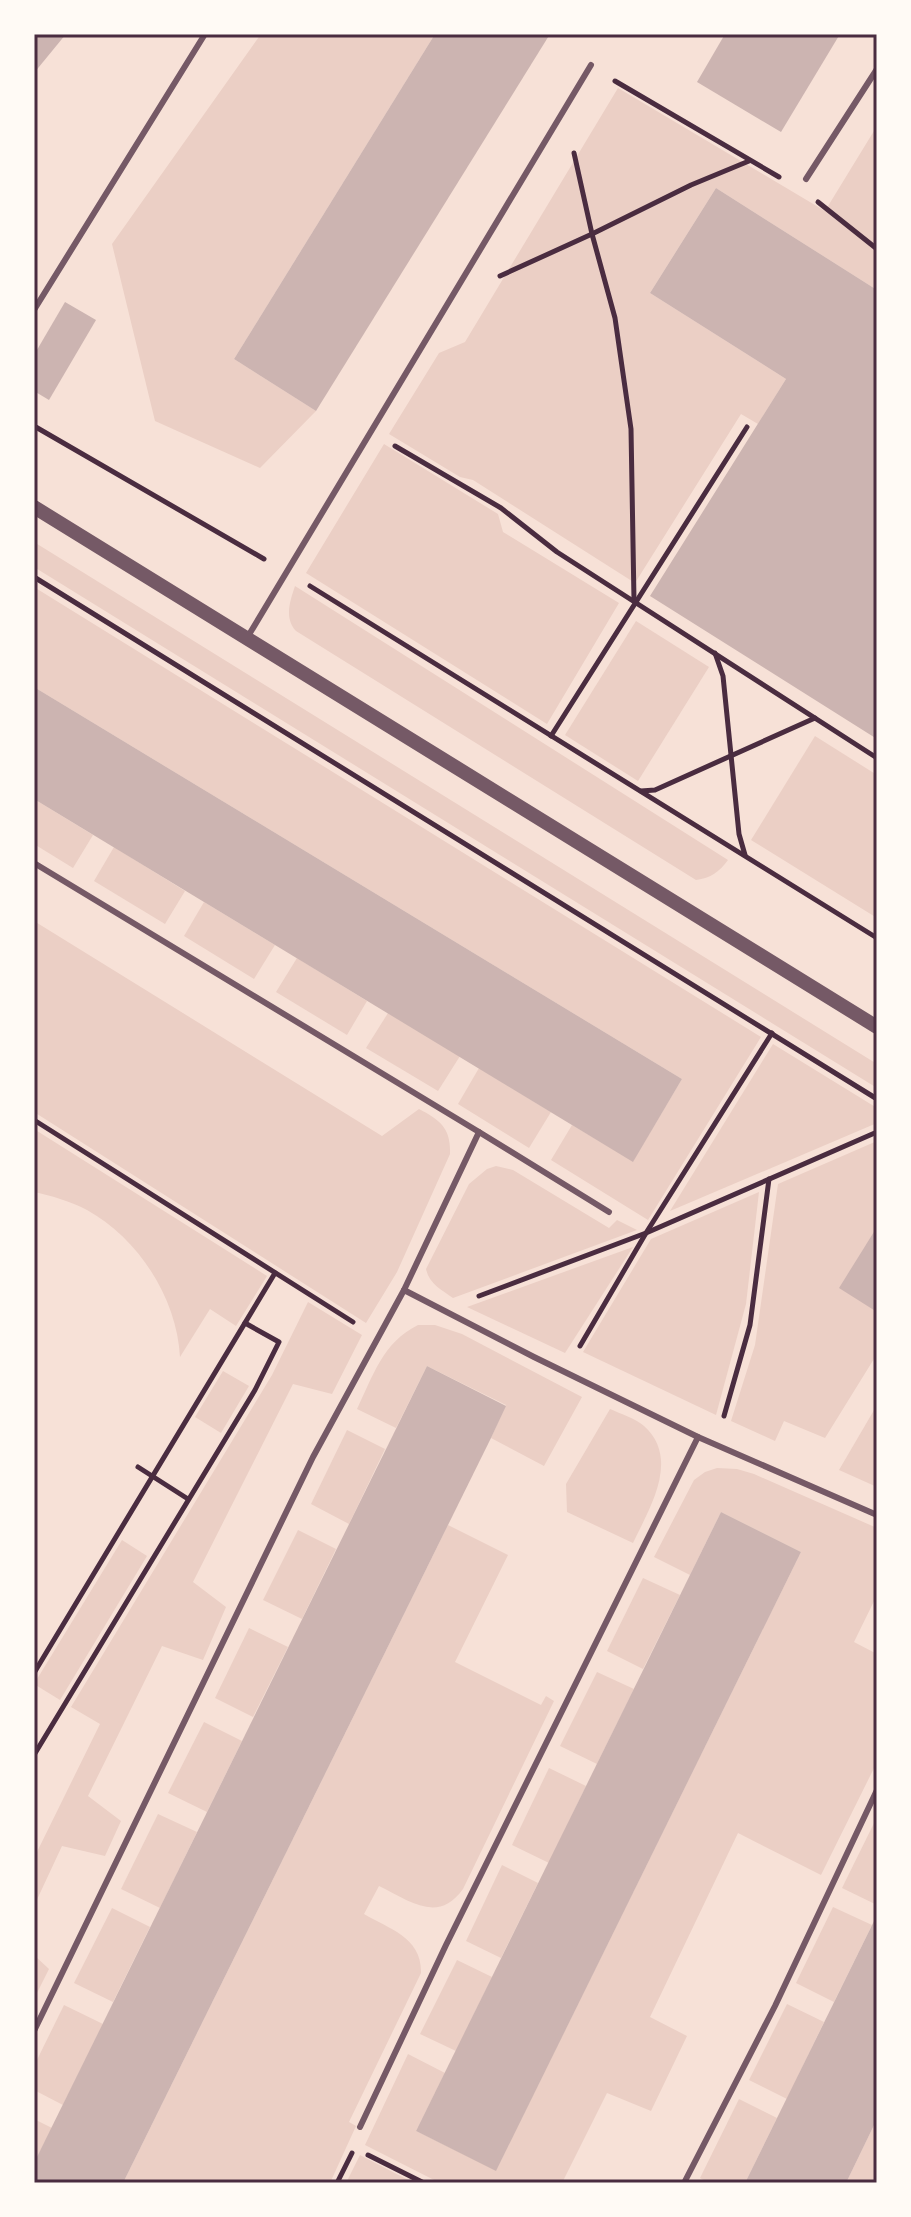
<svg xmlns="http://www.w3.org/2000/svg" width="911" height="2217" font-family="Raleway,sans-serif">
	<rect width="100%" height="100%" fill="#f7e1d7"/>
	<g fill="#ebcfc5">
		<polygon points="261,34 435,34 234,359 316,411 260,468 155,421 112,244"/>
		<polygon points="618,88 825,211 877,126 877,290 716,188 650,293 786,379 758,424 741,414 635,583 473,480 460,477 389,434 439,353 465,342"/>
		<polygon points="384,444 498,514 503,532 619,603 547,724 306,573"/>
		<polygon points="34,542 877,1064 877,1088 34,567"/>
		<path d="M295 586 728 860C719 872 711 878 696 880L296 631C284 618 290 601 295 586Z"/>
		<polygon points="34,587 761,1037 648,1220 551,1160 572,1125 633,1161 682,1079 34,687"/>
		<polygon points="636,621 709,667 638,781 565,735"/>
		<polygon points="815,736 877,775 877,918 751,840"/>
		<polygon points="34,799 93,835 73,868 34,844"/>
		<polygon points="114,847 185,891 165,924 94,881"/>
		<polygon points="204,902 275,945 254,979 184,936"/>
		<path d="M34 921 382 1136 419 1109C440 1120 451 1128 450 1154L397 1272 366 1323 34 1112Z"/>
		<polygon points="297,958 367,1001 347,1035 276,992"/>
		<polygon points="388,1013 460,1056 438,1091 366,1048"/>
		<polygon points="773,1044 877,1108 877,1123 670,1211"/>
		<polygon points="479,1068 551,1112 529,1148 458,1104"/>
		<path d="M34 1129 267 1276 236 1326 210 1309 180 1357C177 1298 138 1238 87 1210 70 1201 52 1196 34 1192Z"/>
		<polygon points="877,1141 877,1199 874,1204 877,1206 877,1354 825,1438 784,1421 775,1441 731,1421 755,1345 778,1184"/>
		<path d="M496 1166 513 1170 609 1228 617 1220 637 1230 453 1298C442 1290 429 1284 426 1269L469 1184 487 1169Z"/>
		<polygon points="759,1192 746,1304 716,1415 583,1352 651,1239"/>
		<polygon points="633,1247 565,1353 467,1307"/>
		<polygon points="308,1302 362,1335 332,1394 293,1384 193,1582 226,1607 203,1660 162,1646 88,1796 121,1821 105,1856 62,1846 34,1906 34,1858 100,1724 71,1707 272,1375"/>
		<path d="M418 1325H435L462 1334 582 1397 544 1466 491 1438 506 1405 427 1366 396 1428 357 1409C373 1376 383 1342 418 1325Z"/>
		<polygon points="223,1371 249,1386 221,1433 195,1417"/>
		<polygon points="877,1405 877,1487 839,1470"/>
		<path d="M610 1409C621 1414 635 1418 644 1426 681 1459 649 1509 633 1543L567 1512 566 1484Z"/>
		<polygon points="347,1430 385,1449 349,1524 311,1504"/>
		<polygon points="717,1468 737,1469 754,1474 877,1528 877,1595 854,1642 877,1654 877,1762 821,1875 738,1833 650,2017 687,2036 651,2111 607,2093 562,2183 440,2183 365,2145 408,2054 445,2073 416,2131 496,2170 801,1552 721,1512 690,1575 654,1557 694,1480 705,1472"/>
		<path d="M448 1525 508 1555 455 1662 541 1705 546 1696 554 1701 463 1889C438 1924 410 1901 379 1886L364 1914C389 1929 422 1937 421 1973L349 2122 356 2126 330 2183H123Z"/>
		<polygon points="298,1530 336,1549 302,1619 263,1600"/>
		<polygon points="122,1540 147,1556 60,1700 34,1684"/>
		<polygon points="643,1578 680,1595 643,1669 607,1651"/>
		<polygon points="249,1628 288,1647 253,1717 215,1698"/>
		<polygon points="597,1672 634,1689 597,1764 560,1746"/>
		<polygon points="204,1722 242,1741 207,1812 168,1793"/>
		<polygon points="549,1768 586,1786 549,1863 512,1845"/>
		<polygon points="158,1814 197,1832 160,1908 121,1889"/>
		<polygon points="877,1817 877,1905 842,1888"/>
		<polygon points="502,1865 538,1883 501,1958 466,1941"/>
		<polygon points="833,1907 872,1925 834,2002 796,1983"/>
		<polygon points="112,1908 150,1927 113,2002 74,1983"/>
		<polygon points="34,1955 49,1969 34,1999"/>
		<polygon points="457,1960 492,1977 456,2051 420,2034"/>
		<polygon points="787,2004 824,2022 787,2099 749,2080"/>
		<polygon points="64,2005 103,2024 63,2105 34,2090 34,2066"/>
		<polygon points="739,2099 777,2118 745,2183 709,2183 700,2178"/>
		<polygon points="34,2119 52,2128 34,2163"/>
		<polygon points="877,2119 877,2183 846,2183"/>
		<polygon points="360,2155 414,2183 346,2183"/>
	</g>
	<g fill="#ccb4b1">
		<polygon points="34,34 66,34 34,73"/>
		<polygon points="435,34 550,34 316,411 234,359"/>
		<polygon points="725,34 840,34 781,132 697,82"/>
		<polygon points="716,188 877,290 877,739 650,596 786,379 650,293"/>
		<polygon points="65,302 96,320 49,400 34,391 34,355"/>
		<polygon points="34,687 682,1079 633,1162 34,799"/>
		<polygon points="877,1227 877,1312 839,1288"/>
		<polygon points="427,1366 506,1406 491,1438 123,2183 34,2183 34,2163"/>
		<polygon points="721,1512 801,1552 496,2171 416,2131"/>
		<polygon points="877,1915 877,2119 846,2183 745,2183"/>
	</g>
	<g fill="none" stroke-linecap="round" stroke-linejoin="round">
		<g stroke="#4a2c40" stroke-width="5">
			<polyline points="615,81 779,177"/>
			<polyline points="574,153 592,234 615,318 631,429 634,600"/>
			<polyline points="818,202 877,249"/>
			<polyline points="500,276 592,234 691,185 749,161"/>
			<polyline points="34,426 264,559"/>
			<polyline points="395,446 501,508 557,552 877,758"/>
			<polyline points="34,577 877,1099"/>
			<polyline points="310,586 877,938"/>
			<polyline points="715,653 723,676 739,834 745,855"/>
			<polyline points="551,736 747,427"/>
			<polyline points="641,791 655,790 815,718"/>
			<polyline points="34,1120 353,1322"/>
			<polyline points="479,1296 646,1233 877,1132"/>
			<polyline points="580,1346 646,1233 772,1033"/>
			<polyline points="724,1416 750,1325 769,1179"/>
			<polyline points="138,1467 188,1499"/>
			<polyline points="34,1673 275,1273"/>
			<polyline points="34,1755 255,1390 279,1342 245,1323"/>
			<polyline points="368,2155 424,2183"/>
			<polyline points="337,2183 352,2153"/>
		</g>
		<g stroke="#755966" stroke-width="6">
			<polyline points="806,179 877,69"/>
			<polyline points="34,310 205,34"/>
			<polyline points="247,638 591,65"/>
			<polyline points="34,863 479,1132 404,1290"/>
			<polyline points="479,1132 609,1212"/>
			<polyline points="34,2031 313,1457 404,1290 534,1357 698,1437 877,1515"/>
			<polyline points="360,2127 446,1945 698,1437"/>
			<polyline points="684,2183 775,2006 877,1790"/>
		</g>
		<polyline stroke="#755966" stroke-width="14" points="34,507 877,1027"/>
	</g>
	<rect width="911" height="2217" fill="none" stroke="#fffaf5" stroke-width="72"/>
	<rect x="36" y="36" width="839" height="2145" fill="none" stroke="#4a2c40" stroke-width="3"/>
</svg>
